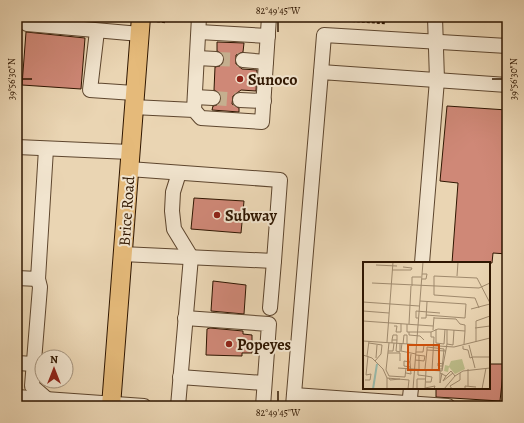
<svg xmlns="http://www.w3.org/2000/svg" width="524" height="423" font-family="Alegreya,serif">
	<rect width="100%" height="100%" fill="#ead5b3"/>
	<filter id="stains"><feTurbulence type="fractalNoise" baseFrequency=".005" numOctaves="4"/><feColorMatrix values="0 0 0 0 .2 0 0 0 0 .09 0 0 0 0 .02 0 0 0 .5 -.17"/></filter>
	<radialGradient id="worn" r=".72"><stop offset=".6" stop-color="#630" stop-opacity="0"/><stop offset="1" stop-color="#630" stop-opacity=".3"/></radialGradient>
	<g fill="#cf8877" stroke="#2f1601">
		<polygon points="26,32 85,38 81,89 22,85"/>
		<polygon points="217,42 244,43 243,52 236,55 236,64 242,69 257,70 256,91 241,90 233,96 232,104 239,108 239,112 212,110 213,106 217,105 221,99 220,94 214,90 215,67 220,66 224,60 223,55 217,51"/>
		<polygon points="447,106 507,110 507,254 493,253 492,263 452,263 458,183 440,181"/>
		<polygon points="194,198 244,201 241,233 191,229"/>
		<polygon points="213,281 246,285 244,314 211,311"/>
		<polygon points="210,328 243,331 243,334 252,335 252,353 242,353 242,356 206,355 207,329"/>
		<polygon points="489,364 504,364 500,401 436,397 436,388 489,388"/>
	</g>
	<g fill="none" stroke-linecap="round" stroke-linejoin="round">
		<g stroke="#c5af8f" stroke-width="14" stroke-dasharray="14 7" stroke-linecap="butt">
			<polyline points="216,59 243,60"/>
			<polyline points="213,98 240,100"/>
		</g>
		<defs>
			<g id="minor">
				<polyline points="28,17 27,24 140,34"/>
				<polyline points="97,31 90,90 134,93"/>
				<polyline points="199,32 268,36"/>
				<polyline points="197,58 216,59"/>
				<polyline points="243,60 266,62"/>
				<polyline points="321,72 324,35 507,46"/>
				<polyline points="195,97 213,98"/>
				<polyline points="240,100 264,101"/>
				<polyline points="133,107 194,110 201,118 262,122 269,17"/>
				<polyline points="194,110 199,17"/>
				<polyline points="17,147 130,152"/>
				<polyline points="122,254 274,261 280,180 129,169"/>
				<polyline points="422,263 437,80 435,17"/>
				<polyline points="17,278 38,279 46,149"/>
				<polyline points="38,279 40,287 32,386 48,400 47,406"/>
				<polyline points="270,308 274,261"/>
				<polyline points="185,318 269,324 263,406"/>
				<polyline points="17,363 34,364"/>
				<polyline points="180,377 264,383"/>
				<polyline points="294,395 448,406"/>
				<polyline points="17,397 144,406"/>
				<polyline points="178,406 191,257 174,229 172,211 173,192 179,173"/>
				<polyline points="293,406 321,72 507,85"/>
				<polyline points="409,406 411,388"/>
			</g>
			<polyline id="major" points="111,406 141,17"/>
		</defs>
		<use href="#minor" stroke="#5e462e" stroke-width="16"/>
		<use href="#major" stroke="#2f1601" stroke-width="20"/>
		<g stroke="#2f1601" stroke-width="2.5" stroke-dasharray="3 2" stroke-linecap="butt">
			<polyline points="297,17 385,23"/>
			<polyline points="157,21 165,22 167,17"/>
		</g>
		<use href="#minor" stroke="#f1e4ce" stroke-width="14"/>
		<use href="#major" stroke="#e5ba7a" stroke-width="18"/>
	</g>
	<path fill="none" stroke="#2f1601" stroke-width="1.5" d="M278 22V32M22 79H32M492 79H502M278 391V401"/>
	<g fill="#8f2418" stroke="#f1e4ce" stroke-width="1.5">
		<circle cx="240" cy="79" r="4"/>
		<circle cx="217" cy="215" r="4"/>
		<circle cx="229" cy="344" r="4"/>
	</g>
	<g text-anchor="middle" stroke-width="4" stroke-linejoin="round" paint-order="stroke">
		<g font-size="16" font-weight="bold" fill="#2f1601" stroke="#f1e4ce" text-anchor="start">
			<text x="248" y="85">Sunoco</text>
			<text x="225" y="221">Subway</text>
			<text x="237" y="350">Popeyes</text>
		</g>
		<g font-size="16" fill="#2f1601" stroke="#f1e4ce">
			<text transform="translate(126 211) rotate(-86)" y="6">Brice Road</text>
		</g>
	</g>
	<g transform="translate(363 262)">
		<rect width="127" height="127" fill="#ead5b3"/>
		<path d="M99 97 102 107 92 112 86 105 85 110 81 109 82 103 86 104 88 99Z" fill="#bcbc89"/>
		<path fill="none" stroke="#98b9ab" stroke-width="2" d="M10 127 14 102"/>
		<path fill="none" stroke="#9f896c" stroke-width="1" d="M13 3 34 4M29 8H48L49 6 40 5M59 12H64L63 17H59M94 14 95 0M9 21 116 26 127 21M49 24V15H58M57 39 103 42M0 40 56 44M47 43 48 24M116 46 112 36 71 33V14L114 16 127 41M108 47 127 42M0 49 26 51M63 53 102 56 103 42M55 56H53V49L77 51M58 56H63L64 40M71 56 93 57 97 62 102 63V69M0 59 70 64M44 62V70H68L75 67 102 69 101 82M46 62 47 43M31 64H34L33 70H38V62M112 66 127 64M73 67V81L81 82 82 67M70 68 71 55M46 70V73L57 74 61 78M68 70V75H71L69 108M34 78 33 89 37 90V81M0 79 91 85 127 76M24 80 30 0M113 80V59L127 54M6 81 19 83M26 81 23 108 26 114 42 115 43 106M29 81V78L30 73H34V78H29M39 81 38 89 53 92M40 82 41 73H44V82M84 82V68M90 83 91 68M106 83 112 106M100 84V87L105 88 107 96 110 95M64 88V85L81 87M25 89H30L31 81M53 90H60L61 83M25 91H37V99M0 93 9 96 20 107 24 116V127M4 94 6 79M110 95H127M13 96 14 83M52 98 61 99 62 94 53 93M12 99 18 92 19 83M80 104H75V101L80 102M47 105 41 104V99L47 100 48 92M35 106 79 109 84 82 90 83M55 107V113L63 114M56 107V93M62 107 64 88 83 89M76 107H79L81 87M77 108V111L83 114 88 109 92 114M43 111 48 112 47 100M77 111V121L79 111M83 114 80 119 90 111M24 116 46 118 45 127M26 116 27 118 37 117M2 118H7L8 112 3 113 5 94M63 120H68L69 115 63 114M105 124V107M62 126 72 124 71 127M50 127 60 0M54 127V117H63M62 127 63 108M81 127 92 114 100 109 127 106M89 127 87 124 97 118V111M102 127V124L113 125M119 127 123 106"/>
		<path fill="#cc4f0a" fill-opacity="0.15" stroke="#cc4f0a" stroke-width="2" d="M45 83H76V108H45Z"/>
		<rect width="127" height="127" fill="none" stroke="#2f1601" stroke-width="2"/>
	</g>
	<rect width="524" height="423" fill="none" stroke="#ead5b3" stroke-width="44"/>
	<g transform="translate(54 369)"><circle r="19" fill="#f1e4ce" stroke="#a3927c"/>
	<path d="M0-3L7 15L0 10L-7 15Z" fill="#8f2418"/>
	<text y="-6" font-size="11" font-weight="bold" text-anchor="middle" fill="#2f1601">N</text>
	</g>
	<rect x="22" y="22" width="480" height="379" fill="none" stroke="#2f1601" stroke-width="1.5"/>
	<g font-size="10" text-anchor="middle" fill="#2f1601">
		<text x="278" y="14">82°49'45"W</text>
		<text transform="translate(11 79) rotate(-90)" y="4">39°56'30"N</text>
		<text transform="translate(513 79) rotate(-90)" y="4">39°56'30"N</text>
		<text x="278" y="416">82°49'45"W</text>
	</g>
	<rect width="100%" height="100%" filter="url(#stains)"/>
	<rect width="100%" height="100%" fill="url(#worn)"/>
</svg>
